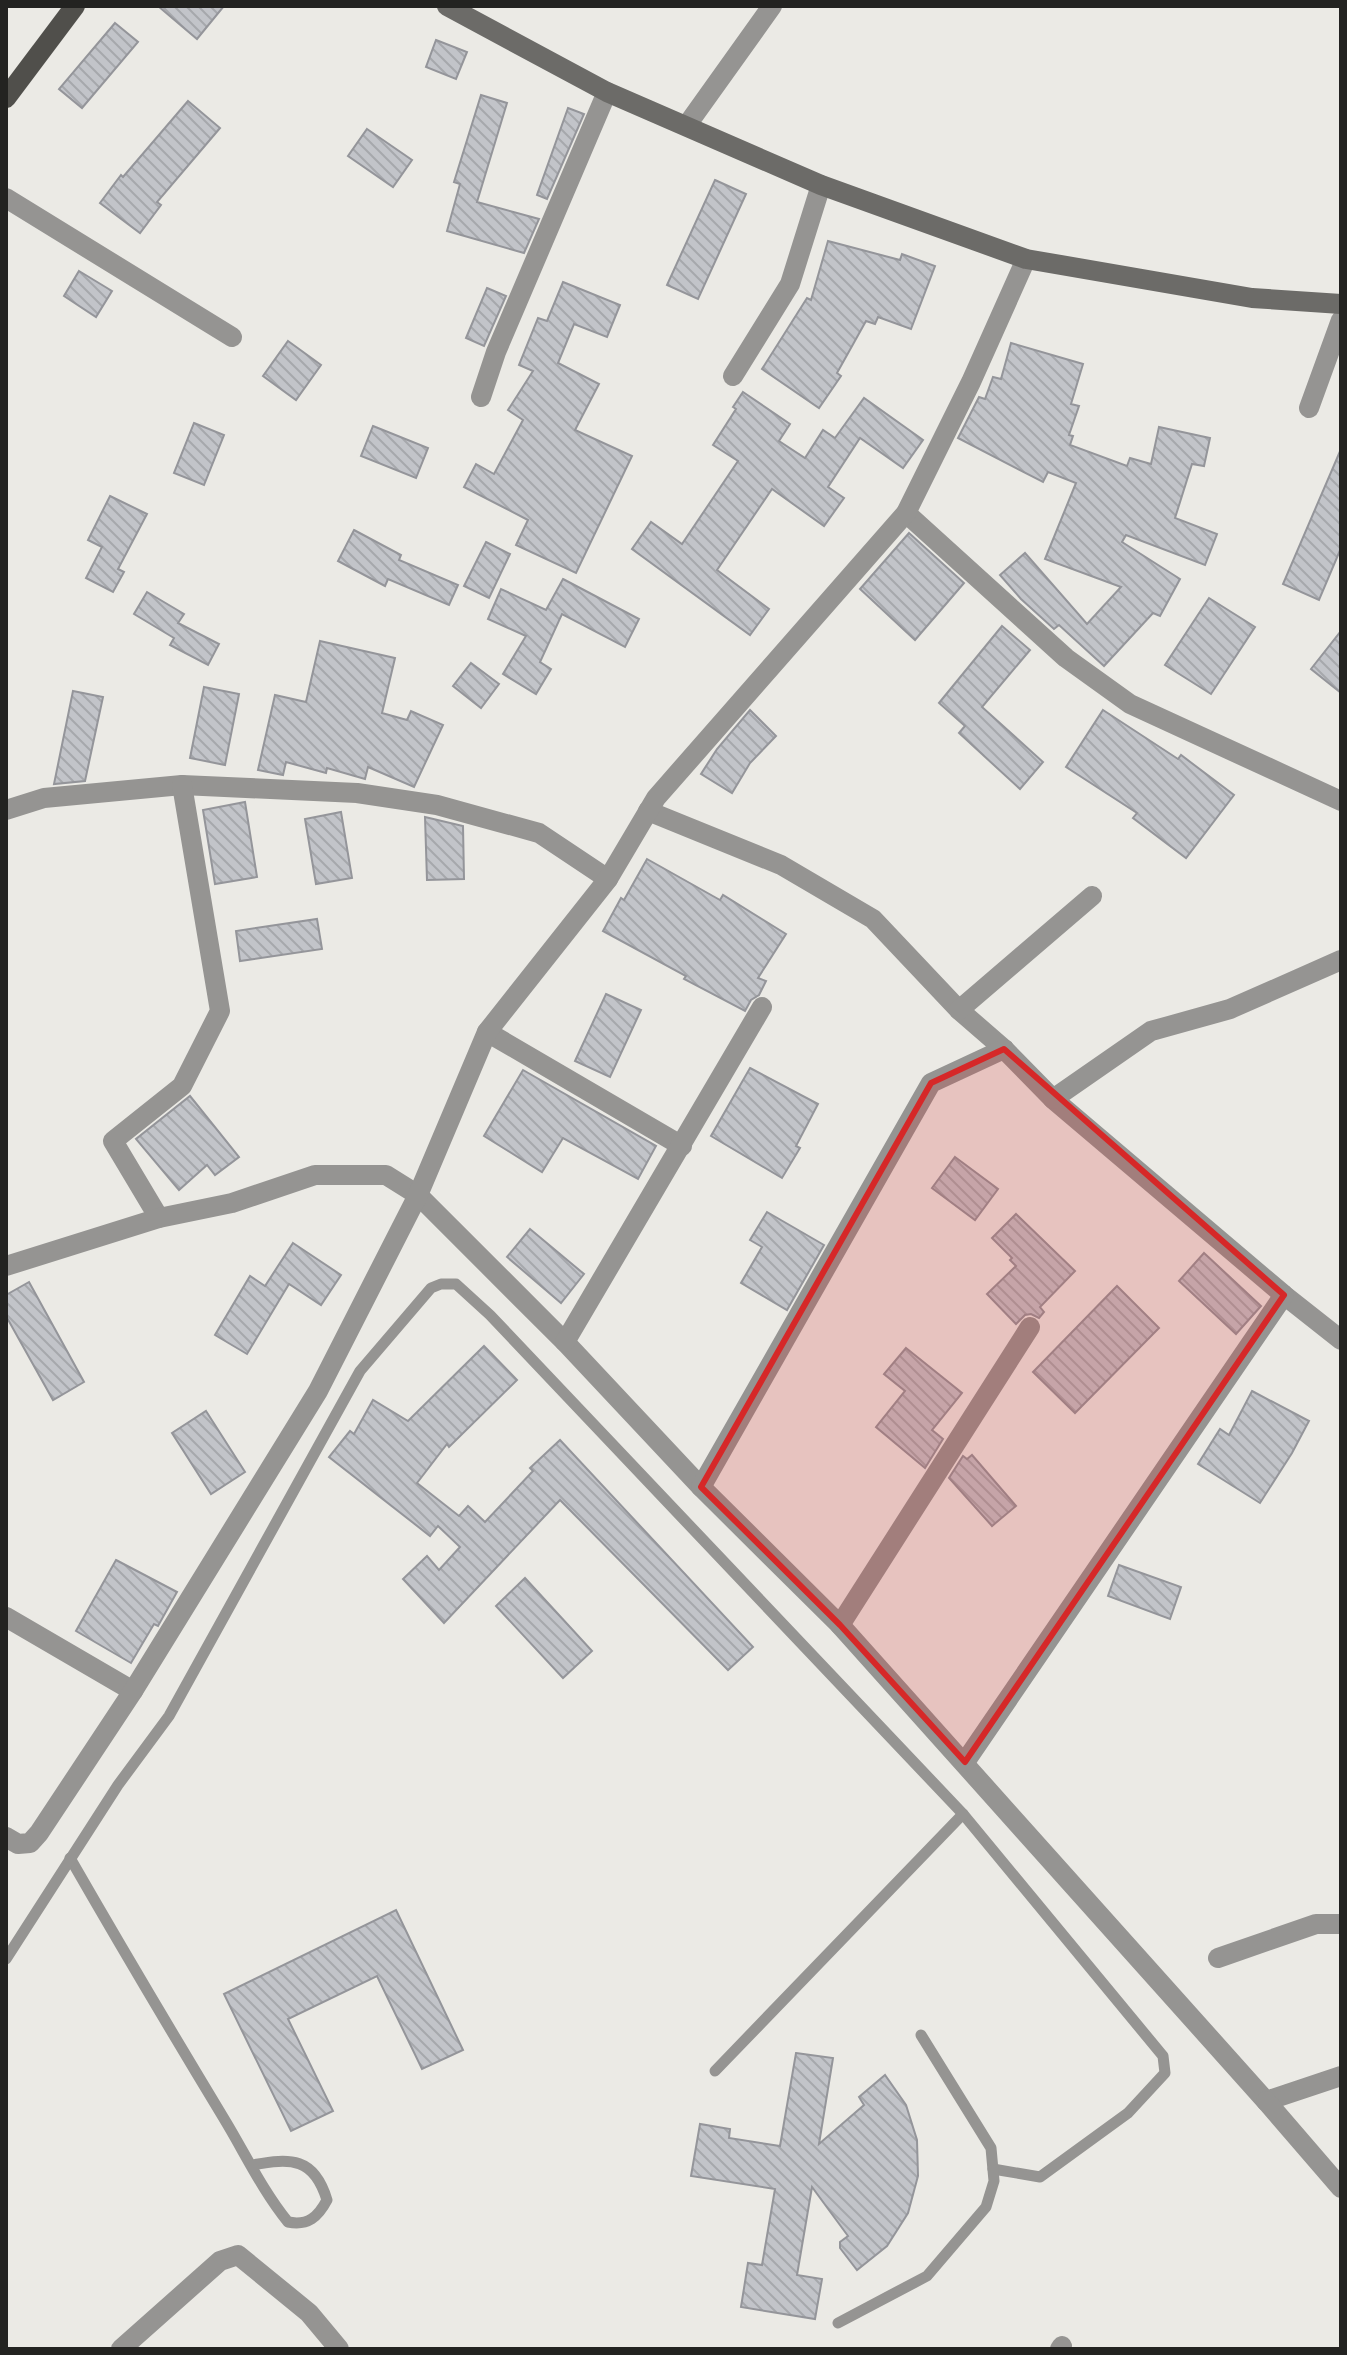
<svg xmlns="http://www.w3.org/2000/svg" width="1347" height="2355" font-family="Mulish,sans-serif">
	<defs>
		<pattern id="building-back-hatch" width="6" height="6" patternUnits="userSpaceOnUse" patternTransform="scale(2)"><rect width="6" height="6" fill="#c2c4c9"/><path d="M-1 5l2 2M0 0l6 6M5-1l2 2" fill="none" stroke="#a6a8ac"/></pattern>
	</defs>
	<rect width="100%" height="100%" fill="#ebeae5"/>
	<g fill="url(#building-back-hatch)" stroke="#94959a" stroke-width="2">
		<polygon points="158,6 224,6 197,39"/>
		<polygon points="115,23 138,42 82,108 59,89"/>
		<polygon points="436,40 467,52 456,79 426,67"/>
		<polygon points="481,95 507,103 477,202 539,219 524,253 447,231 460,184 454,182"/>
		<polygon points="188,101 220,128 157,202 161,205 140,233 100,203 121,175 123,177"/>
		<polygon points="568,108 584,114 547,199 537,195"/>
		<polygon points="367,129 412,160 393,187 348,156"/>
		<polygon points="715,180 746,194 698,299 667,285"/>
		<polygon points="828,241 900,260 902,254 935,266 911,329 878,317 875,324 866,321 837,373 841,376 819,408 762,369 807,298 811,300"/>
		<polygon points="79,271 112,291 96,317 64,296"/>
		<polygon points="563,282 620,305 607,337 574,324 558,363 599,384 575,430 632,456 576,573 516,545 528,520 464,487 476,464 494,474 523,420 508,410 533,371 519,365 538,318 547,321"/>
		<polygon points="487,288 506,296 484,346 466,338"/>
		<polygon points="288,341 321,365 296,400 263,376"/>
		<polygon points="1011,343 1083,364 1071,404 1079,406 1069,435 1073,436 1070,445 1127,466 1130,458 1151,464 1159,427 1210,438 1204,466 1192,464 1175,518 1217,534 1205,565 1126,535 1122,542 1180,579 1160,616 1153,613 1104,666 1059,625 1054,629 1021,599 1000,575 1025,553 1087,624 1121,587 1045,559 1076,483 1048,472 1043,482 958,438 979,397 985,399 993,377 1001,379"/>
		<polygon points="743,392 790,424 779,441 805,458 823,430 835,438 864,398 923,440 903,468 860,438 828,487 844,498 824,526 772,489 717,570 769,609 750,635 632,549 651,522 682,544 738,461 713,445 736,409 733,407"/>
		<polygon points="194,423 224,435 204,485 174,473"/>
		<polygon points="373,426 428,448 416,478 361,456"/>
		<polygon points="1341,449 1341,548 1319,600 1283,584"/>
		<polygon points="110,496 147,514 118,569 124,572 113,592 86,578 102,547 88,540"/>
		<polygon points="354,530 401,555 399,560 458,585 449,605 388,579 385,586 338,561"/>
		<polygon points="909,533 964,583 915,640 860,589"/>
		<polygon points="486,542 510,554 489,598 464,586"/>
		<polygon points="563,579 639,619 625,647 562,614 540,662 551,669 536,694 503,674 526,636 488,619 501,589 546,610"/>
		<polygon points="147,592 184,614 178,623 219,644 208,665 170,645 174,638 134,614"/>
		<polygon points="1209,598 1255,627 1211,694 1165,665"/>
		<polygon points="1002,626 1030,650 982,707 1043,762 1020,789 959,733 965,726 939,703"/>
		<polygon points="1341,631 1341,693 1311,669"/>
		<polygon points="320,641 395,658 382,713 407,720 411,711 443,725 414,787 368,767 365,779 327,768 326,773 286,762 283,775 258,770 275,695 306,702"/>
		<polygon points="471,663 499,684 481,708 453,686"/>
		<polygon points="204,687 239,694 225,765 190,758"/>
		<polygon points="73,691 103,697 85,781 54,784"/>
		<polygon points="750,710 776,736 750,763 732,793 701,774 717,749"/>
		<polygon points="1103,710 1178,759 1181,755 1234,795 1186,858 1133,818 1137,813 1066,767"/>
		<polygon points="245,802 257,877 215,884 203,810"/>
		<polygon points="341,812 352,878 316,884 305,819"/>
		<polygon points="425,817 463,826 464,879 427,880"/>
		<polygon points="647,859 720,900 723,895 786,934 758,978 766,981 759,995 751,1000 745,1011 684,979 686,976 603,931 621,898 624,900"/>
		<polygon points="317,919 322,949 240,961 236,931"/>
		<polygon points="606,994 641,1010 610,1077 575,1061"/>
		<polygon points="750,1068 818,1104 796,1146 800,1148 782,1178 711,1136"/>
		<polygon points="523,1070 656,1146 638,1179 563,1138 542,1172 484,1136"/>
		<polygon points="190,1096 239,1157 215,1175 207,1165 179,1190 136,1139"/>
		<polygon points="955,1157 998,1189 975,1220 932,1188"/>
		<polygon points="767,1212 824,1245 787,1310 741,1283 762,1247 750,1240"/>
		<polygon points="1016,1214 1075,1271 1040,1307 1044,1312 1039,1318 1031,1314 1025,1315 1016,1324 987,1294 1016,1266 1010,1260 1012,1258 992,1238"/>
		<polygon points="530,1229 584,1274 561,1303 507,1257"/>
		<polygon points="293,1243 341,1275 321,1305 289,1284 247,1354 215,1335 250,1276 265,1286"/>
		<polygon points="1204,1253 1261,1306 1236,1334 1179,1281"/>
		<polygon points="29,1282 84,1382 53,1400 6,1316 6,1295"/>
		<polygon points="1117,1286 1159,1328 1075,1413 1033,1372"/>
		<polygon points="484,1346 517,1380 449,1447 447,1444 417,1483 459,1516 468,1506 485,1522 533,1471 530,1468 560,1440 753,1647 728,1670 560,1500 444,1623 403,1579 427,1556 439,1570 460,1547 438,1526 430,1536 329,1457 350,1431 354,1434 373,1400 408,1421"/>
		<polygon points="906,1348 962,1393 932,1430 943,1439 925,1468 876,1427 905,1391 884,1374"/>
		<polygon points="1252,1391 1309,1421 1292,1453 1260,1503 1198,1464 1220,1429 1229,1435"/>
		<polygon points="206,1411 245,1472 211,1494 172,1433"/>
		<polygon points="972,1455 1016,1506 992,1526 949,1478 963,1456 967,1459"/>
		<polygon points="116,1560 177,1592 158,1626 154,1624 131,1663 76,1631"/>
		<polygon points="1119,1565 1181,1587 1170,1619 1108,1596"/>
		<polygon points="525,1578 592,1651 563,1678 496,1606"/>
		<polygon points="396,1910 463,2050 422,2069 377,1976 288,2019 333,2111 291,2131 224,1994"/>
		<polygon points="796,2053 833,2058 819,2144 864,2105 859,2097 885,2075 906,2105 917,2140 918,2176 908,2213 887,2246 857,2270 840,2248 840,2242 848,2236 812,2187 797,2275 822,2279 815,2319 741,2307 748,2263 762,2265 775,2189 691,2176 700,2124 730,2129 729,2138 780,2146"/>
	</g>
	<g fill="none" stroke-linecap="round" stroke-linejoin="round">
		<g stroke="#959492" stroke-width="11">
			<path d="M70 1858C120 1945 171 2031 223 2117 245 2153 262 2190 288 2222 308 2226 318 2217 327 2200 314 2157 291 2158 252 2165"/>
			<polyline points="6,1959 118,1785 169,1716 360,1371 431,1288 441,1284 456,1284 490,1315 963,1814 1163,2056 1165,2073 1128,2113 1040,2177 993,2169"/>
			<polyline points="715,2071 963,1814"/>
			<polyline points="838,2323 927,2276 986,2207 994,2181 991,2148 921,2035"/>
		</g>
		<g stroke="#959492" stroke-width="20">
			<polyline points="687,125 772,6"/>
			<polyline points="6,198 232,337"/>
			<polyline points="733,376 790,284 821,185"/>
			<polyline points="481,397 496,352 607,92"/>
			<polyline points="1309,408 1341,320"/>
			<polyline points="906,513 1066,658 1130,704 1341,801"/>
			<polyline points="6,810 44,798 182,785 357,793 437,805 539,833 608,879"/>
			<polyline points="648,811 781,865 873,919 959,1010 1004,1049 1053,1099 1284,1295 1341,1340"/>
			<polyline points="959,1010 1092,896"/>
			<polyline points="487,1032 682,1146"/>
			<polyline points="1053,1099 1151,1031 1230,1009 1341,960"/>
			<polyline points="159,1218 113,1141 182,1086 220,1011 182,785"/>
			<polyline points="6,1266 159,1218 232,1203 315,1175 386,1175 418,1195 565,1342 701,1487 840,1625 1266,2101 1341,2076"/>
			<polyline points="565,1342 762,1007"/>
			<polyline points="701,1487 931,1083 1004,1049"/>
			<polyline points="6,1617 133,1691"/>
			<polyline points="840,1625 1030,1327"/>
			<polyline points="965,1762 1284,1295"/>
			<polyline points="6,1837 18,1844 30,1843 39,1833 133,1691 318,1391 418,1195 487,1032 608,879 656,798 906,513 971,382 1026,259"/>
			<polyline points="1218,1958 1316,1924 1341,1924"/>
			<polyline points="1266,2101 1341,2188"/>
			<polyline points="121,2349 220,2261 238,2255 309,2313 339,2349"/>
			<polyline points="1060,2349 1062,2346"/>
		</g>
		<polyline stroke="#6c6b68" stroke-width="20" points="447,6 607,92 821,185 1026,259 1252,298 1341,304"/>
		<polyline stroke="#504f4b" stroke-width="20" points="6,98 75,6"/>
	</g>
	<path fill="#d62828" fill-opacity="0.2" stroke="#d62828" stroke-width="6" stroke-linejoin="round" d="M1004 1049 1284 1295 965 1762 840 1625 701 1487 931 1083Z"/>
	<rect width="1347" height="2355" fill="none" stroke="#232321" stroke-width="16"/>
</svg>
